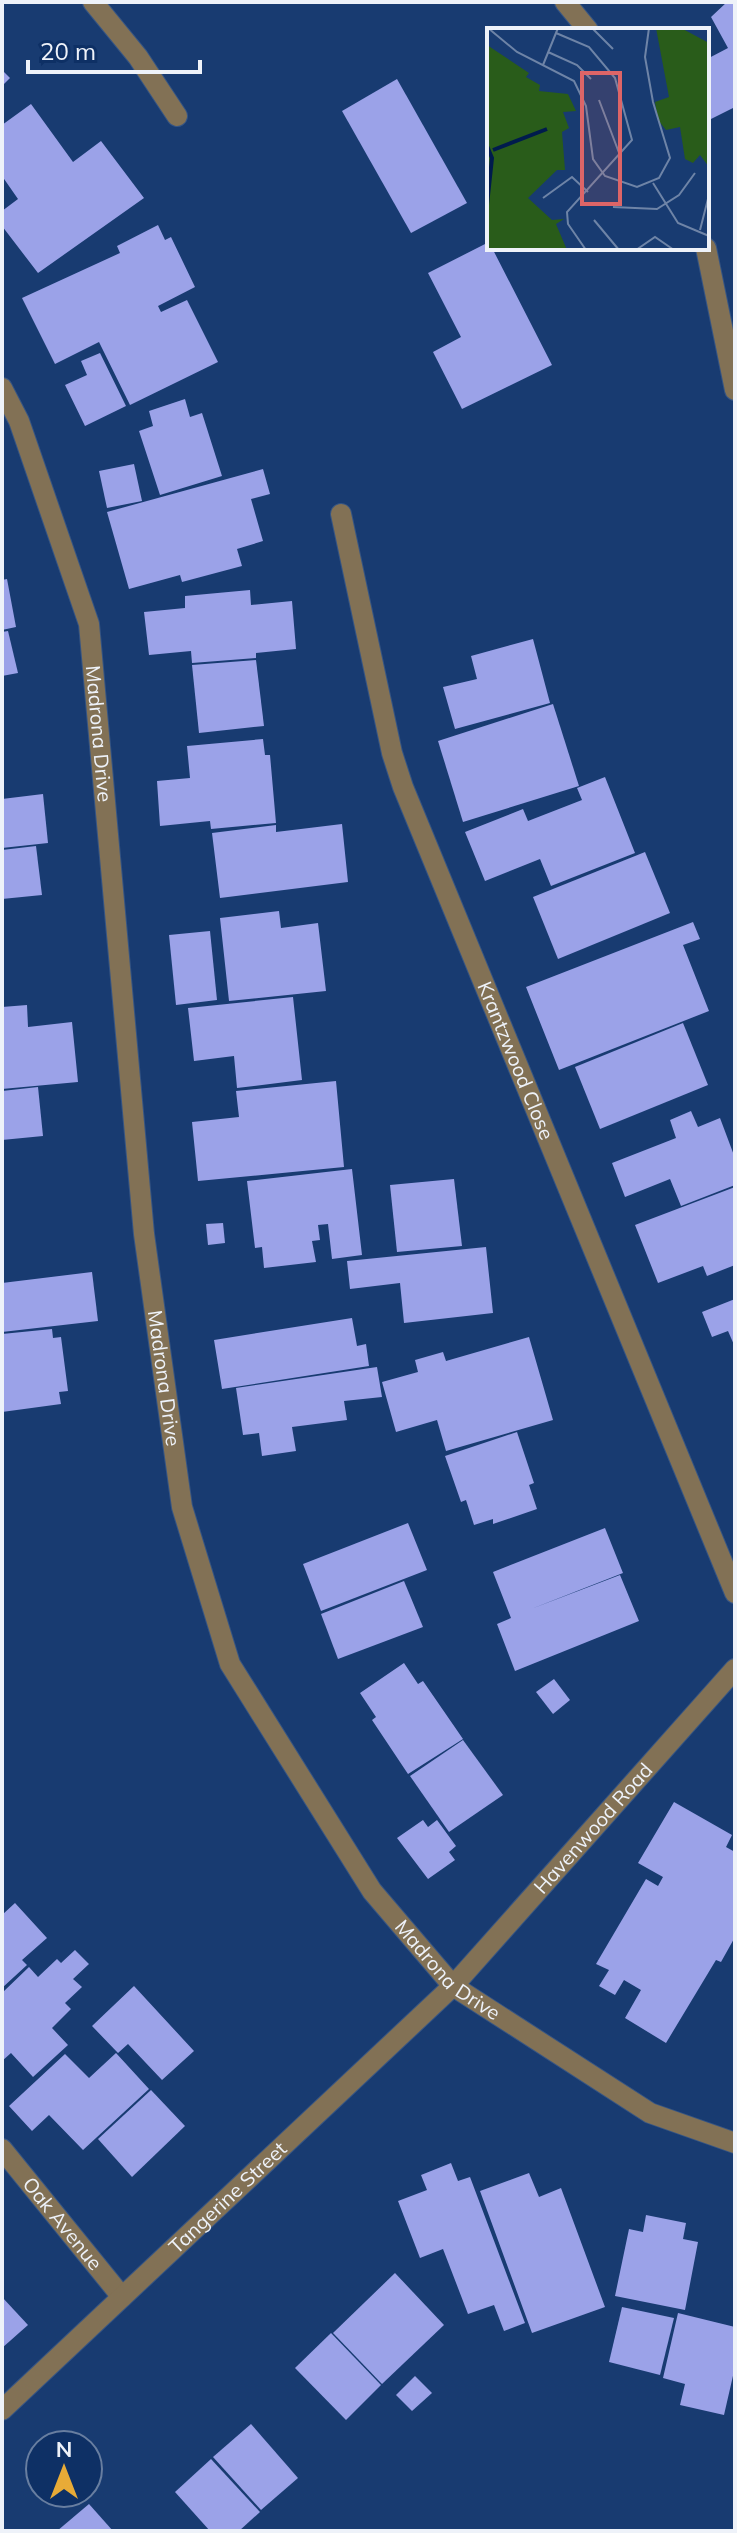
<svg xmlns="http://www.w3.org/2000/svg" width="737" height="2533" font-family="Mulish,sans-serif">
	<rect width="100%" height="100%" fill="#183b71"/>
	<g fill="#9ba2e8">
		<polygon points="727,2 735,2 735,107 707,121 707,59 728,48 711,17"/>
		<polygon points="2,70 10,78 2,86"/>
		<polygon points="397,79 467,203 411,233 342,111"/>
		<polygon points="31,104 73,162 101,141 144,198 38,273 2,226 2,211 18,199 2,176 2,125"/>
		<polygon points="158,225 165,240 171,237 195,287 158,306 161,312 187,300 218,362 130,405 99,342 55,364 22,298 120,253 117,246"/>
		<polygon points="489,242 552,365 462,409 433,352 461,337 428,273"/>
		<polygon points="100,353 126,406 85,426 65,385 87,375 81,361"/>
		<polygon points="185,399 190,417 202,413 222,476 160,495 139,431 153,426 149,411"/>
		<polygon points="134,464 142,501 107,508 99,471"/>
		<polygon points="263,469 270,494 251,499 263,541 237,549 242,566 182,582 180,575 129,589 107,512"/>
		<polygon points="7,579 16,627 2,630 2,580"/>
		<polygon points="250,590 251,605 292,601 296,649 256,653 256,658 192,663 191,651 149,655 144,612 185,608 185,596"/>
		<polygon points="8,631 18,673 2,676 2,632"/>
		<polygon points="533,639 550,703 455,729 443,687 477,679 471,656"/>
		<polygon points="256,660 264,726 199,733 192,665"/>
		<polygon points="553,704 579,786 463,822 438,741"/>
		<polygon points="263,739 265,755 270,755 276,823 211,829 210,821 160,826 157,781 190,778 187,746"/>
		<polygon points="605,777 635,853 551,886 540,859 485,881 465,832 523,809 528,821 582,800 577,788"/>
		<polygon points="43,794 48,843 2,848 2,799"/>
		<polygon points="342,824 348,882 220,898 212,833 276,825 276,832"/>
		<polygon points="36,846 42,895 2,899 2,850"/>
		<polygon points="645,852 670,913 558,959 533,897"/>
		<polygon points="279,911 281,928 318,923 326,991 229,1001 220,918"/>
		<polygon points="693,922 700,939 683,945 709,1011 559,1070 526,987"/>
		<polygon points="210,931 217,1000 176,1005 169,935"/>
		<polygon points="293,997 302,1080 237,1088 234,1056 194,1061 188,1008"/>
		<polygon points="27,1005 28,1027 72,1022 78,1082 2,1089 2,1007"/>
		<polygon points="683,1023 708,1085 600,1129 575,1067"/>
		<polygon points="336,1081 344,1167 198,1181 192,1122 239,1117 236,1091"/>
		<polygon points="38,1087 43,1136 2,1140 2,1091"/>
		<polygon points="691,1111 698,1127 720,1118 735,1158 735,1185 681,1206 670,1179 625,1197 612,1163 676,1138 670,1120"/>
		<polygon points="352,1169 362,1255 332,1259 328,1224 318,1225 320,1240 312,1241 316,1262 264,1268 262,1247 255,1248 247,1181"/>
		<polygon points="454,1179 462,1246 397,1252 390,1185"/>
		<polygon points="735,1187 735,1265 707,1276 703,1266 658,1283 635,1225"/>
		<polygon points="223,1223 225,1243 208,1245 206,1224"/>
		<polygon points="486,1247 493,1313 404,1323 400,1283 350,1289 347,1261"/>
		<polygon points="92,1272 98,1321 2,1332 2,1283"/>
		<polygon points="735,1299 735,1347 728,1331 712,1337 702,1312"/>
		<polygon points="352,1318 357,1346 366,1344 369,1366 222,1389 214,1340"/>
		<polygon points="52,1329 53,1338 61,1337 68,1391 59,1392 61,1404 2,1412 2,1334"/>
		<polygon points="529,1337 553,1420 446,1451 437,1420 396,1432 382,1382 418,1372 415,1360 443,1352 446,1361"/>
		<polygon points="377,1367 382,1397 344,1401 347,1420 292,1427 296,1451 262,1456 259,1433 243,1435 236,1388"/>
		<polygon points="517,1432 534,1483 529,1485 537,1509 493,1524 493,1519 474,1525 466,1500 461,1502 445,1456"/>
		<polygon points="408,1523 427,1570 321,1611 303,1564"/>
		<polygon points="605,1528 623,1573 531,1609 620,1575 639,1621 515,1671 497,1624 511,1618 493,1572"/>
		<polygon points="404,1581 423,1627 338,1659 321,1614"/>
		<polygon points="404,1663 418,1684 423,1681 463,1739 408,1774 372,1720 376,1717 360,1693"/>
		<polygon points="554,1679 570,1700 553,1714 536,1692"/>
		<polygon points="463,1740 503,1795 449,1832 410,1776"/>
		<polygon points="674,1802 732,1835 726,1847 735,1852 735,1937 721,1962 716,1960 666,2043 625,2018 641,1990 624,1980 615,1995 599,1986 609,1970 596,1964 646,1879 658,1886 663,1877 638,1863"/>
		<polygon points="423,1820 428,1827 437,1820 456,1846 449,1852 455,1860 428,1879 397,1838"/>
		<polygon points="15,1903 47,1938 22,1960 27,1965 2,1988 2,1915"/>
		<polygon points="75,1950 89,1964 73,1979 82,1987 65,2003 71,2009 52,2028 68,2045 33,2077 11,2053 2,2061 2,1993 29,1967 38,1977 57,1959 61,1963"/>
		<polygon points="134,1986 194,2051 162,2080 128,2044 118,2053 92,2026"/>
		<polygon points="116,2053 149,2089 83,2150 49,2115 32,2131 9,2106 65,2054 89,2078"/>
		<polygon points="151,2090 185,2126 132,2177 98,2139"/>
		<polygon points="451,2163 458,2181 470,2177 525,2323 504,2331 494,2305 468,2314 443,2249 420,2258 398,2201 427,2190 421,2175"/>
		<polygon points="529,2173 539,2197 561,2188 605,2307 532,2333 480,2191"/>
		<polygon points="646,2215 686,2223 683,2239 698,2242 685,2310 615,2296 629,2229 643,2232"/>
		<polygon points="395,2273 444,2325 382,2384 333,2333"/>
		<polygon points="2,2297 28,2325 2,2348"/>
		<polygon points="622,2307 674,2318 660,2375 609,2362"/>
		<polygon points="678,2313 735,2327 735,2367 724,2415 680,2405 685,2384 663,2378"/>
		<polygon points="331,2333 381,2385 346,2420 295,2368"/>
		<polygon points="415,2376 432,2393 412,2411 396,2395"/>
		<polygon points="251,2424 298,2478 261,2510 213,2457"/>
		<polygon points="211,2459 260,2512 239,2531 210,2531 175,2492"/>
		<polygon points="89,2504 113,2531 57,2531"/>
	</g>
	<g fill="none" stroke-linecap="round" stroke-linejoin="round">
		<defs>
			<g id="minor">
				<polyline points="93,2 138,57 177,116"/>
				<polyline points="565,2 588,30"/>
				<polyline points="706,248 735,390"/>
				<path id="s1" d="M2 388 19 421 89 624 144 1234 182 1507 230 1664 372 1891 453 1986 650 2113 735 2143"/>
				<path id="s2" d="M341 514 392 753 403 787 735 1593"/>
				<path id="s3" d="M2 2149 122 2297"/>
				<path id="s4" d="M2 2410 453 1986 735 1669"/>
			</g>
		</defs>
		<use href="#minor" stroke="#365584" stroke-width="22"/>
		<use href="#minor" stroke="#827155" stroke-width="20"/>
	</g>
	<g text-anchor="middle" stroke-width="8" stroke-linejoin="round" paint-order="stroke">
		<g font-size="20" fill="#eef2f9" stroke="#0e3065">
			<text dy="7" stroke="none"><textPath href="#s1" startOffset="362">Madrona Drive</textPath></text>
			<text dy="7" stroke="none"><textPath href="#s2" startOffset="576">Krantzwood Close</textPath></text>
			<text dy="7" stroke="none"><textPath href="#s1" startOffset="1010">Madrona Drive</textPath></text>
			<text dy="7" stroke="none"><textPath href="#s4" startOffset="830">Havenwood Road</textPath></text>
			<text dy="7" stroke="none"><textPath href="#s1" startOffset="1682">Madrona Drive</textPath></text>
			<text dy="7" stroke="none"><textPath href="#s4" startOffset="310">Tangerine Street</textPath></text>
			<text dy="7" stroke="none"><textPath href="#s3" startOffset="96">Oak Avenue</textPath></text>
		</g>
	</g>
	<g transform="translate(487 28)">
		<rect width="222" height="222" fill="#183b71"/>
		<path d="M169 0H194L222 15V139L213 127 206 135 198 131 193 99 179 102 171 92 168 74 182 69ZM0 17 42 45 39 49 53 57 52 63 81 66 89 83 76 84 82 100 75 104 78 142H70L41 170 65 192 77 191 69 196 80 222H0Z" fill="#295c1a"/>
		<path fill="none" stroke="#001b4d" stroke-width="4" d="M0 118 5 130 0 177M6 122 60 101"/>
		<path fill="none" stroke="#6e84a7" stroke-width="2" d="M1 0 30 24 87 53 99 78 106 131 118 148 150 159 172 150 183 130 166 74 158 29 162 0M105 0 126 21M69 5 102 19 128 50 145 112 80 184 81 196 99 222M61 24 90 37 104 51M56 37 71 0M112 72 134 130M166 155 191 195 222 208M56 170 85 149 101 164M126 179 170 181 192 167 208 145M107 192 132 222M213 202 222 167M149 222 168 209 187 222"/>
		<path fill="#dd6567" fill-opacity="0.15" stroke="#dd6567" stroke-width="4" d="M95 45H133V176H95Z"/>
		<rect width="222" height="222" fill="none" stroke="#eef2f9" stroke-width="4"/>
	</g>
	<rect width="737" height="2533" fill="none" stroke="#eef2f9" stroke-width="8"/>
	<g transform="translate(64 2469)"><circle r="38" fill="#0e3065" stroke="#687ea0" stroke-width="2"/>
	<path d="M0-6L14 30L0 20L-14 30Z" fill="#e8ab37"/>
	<text y="-12" font-size="22" font-weight="bold" text-anchor="middle" fill="#eef2f9">N</text>
	</g>
	<path d="M28 60v12h172v-12" fill="none" stroke="#eef2f9" stroke-width="4"/>
	<text x="40" y="60" font-size="24" fill="#eef2f9" stroke="#0e3065" stroke-width="6" paint-order="stroke">20 m</text>
</svg>
